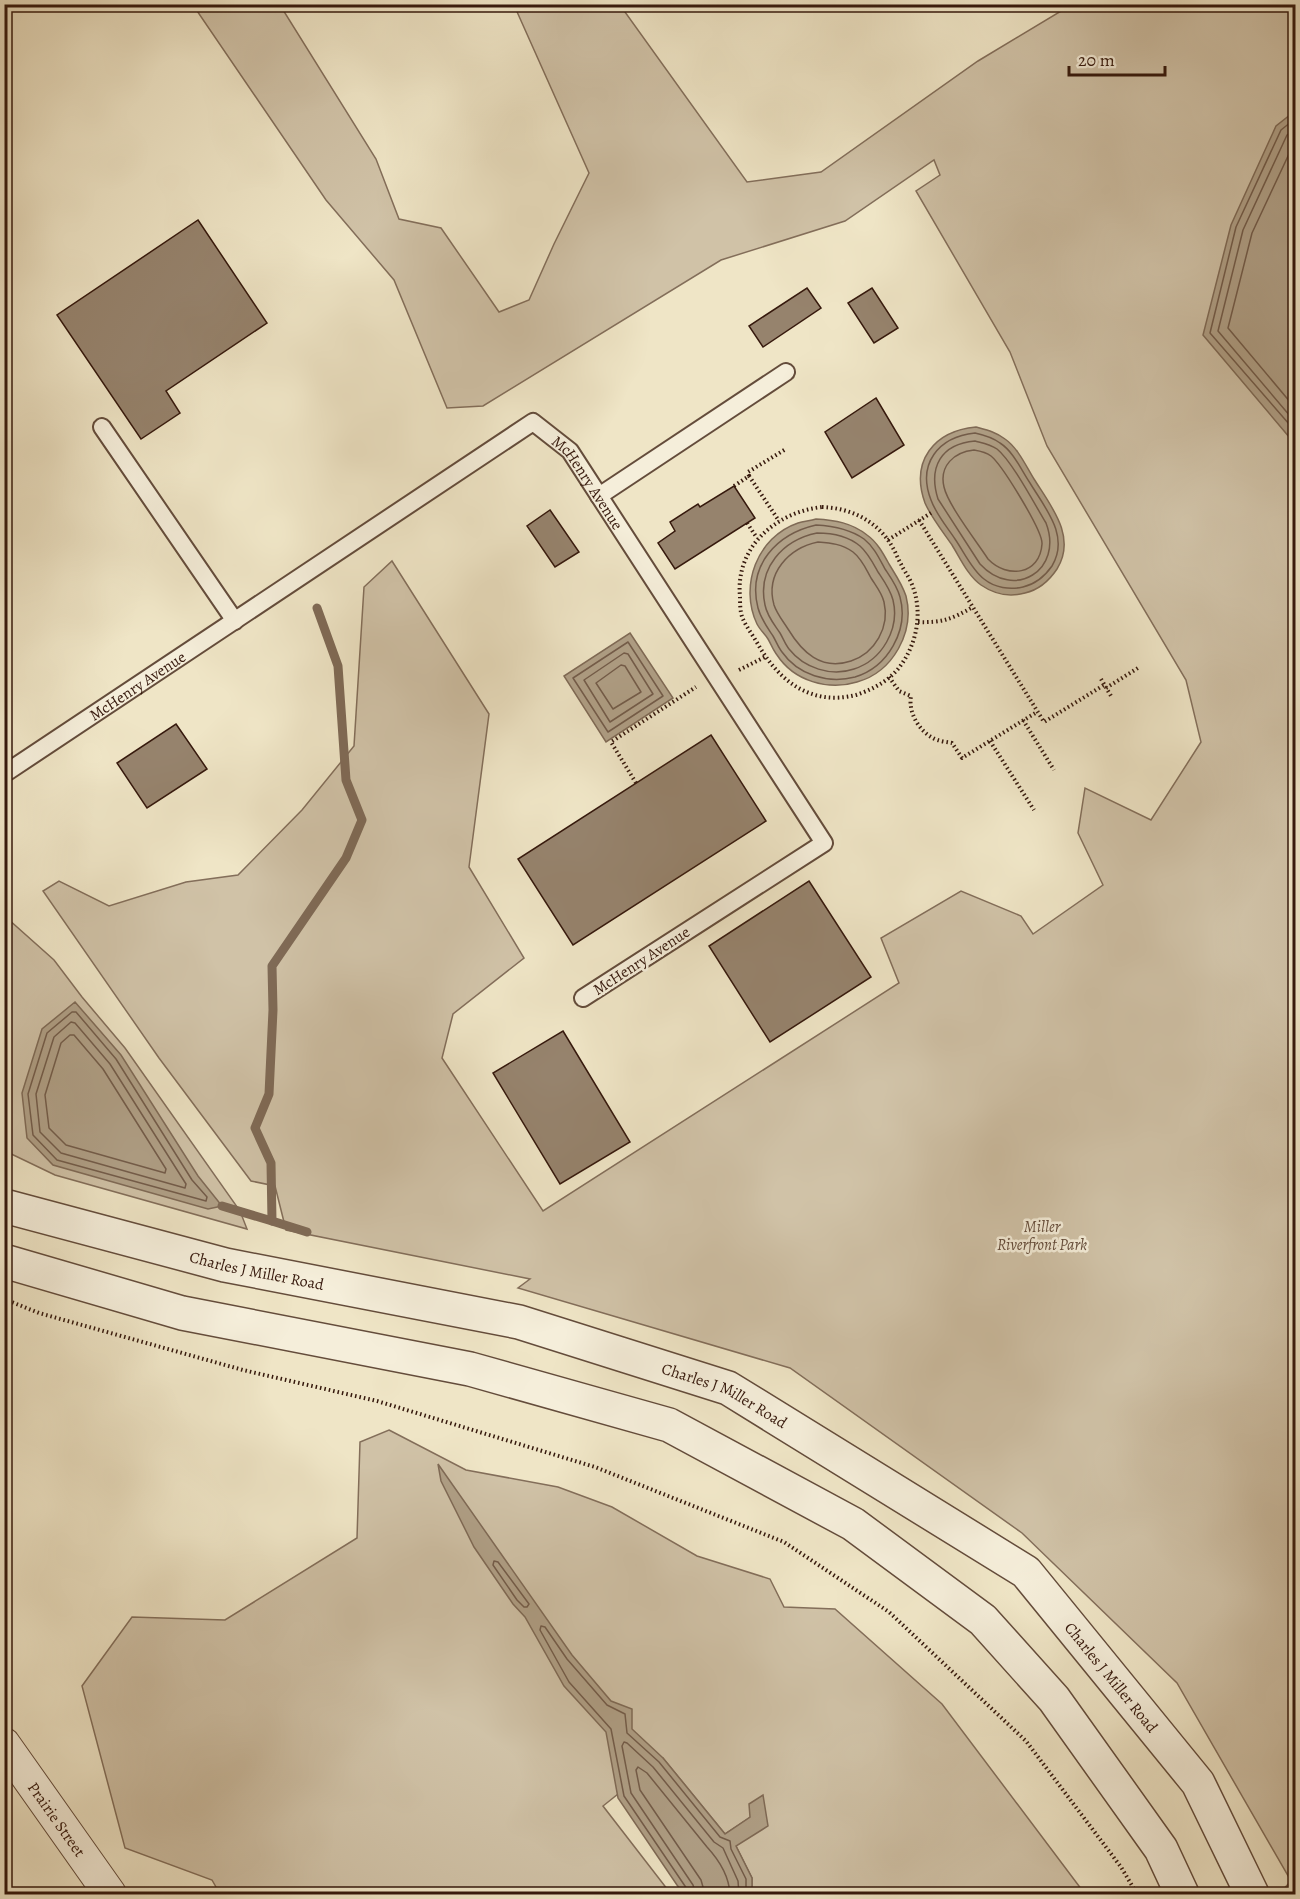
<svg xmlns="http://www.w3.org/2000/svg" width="1300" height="1899" font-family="Alegreya,serif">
	<rect width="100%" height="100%" fill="#efe5c6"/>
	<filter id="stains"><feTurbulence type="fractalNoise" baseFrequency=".00333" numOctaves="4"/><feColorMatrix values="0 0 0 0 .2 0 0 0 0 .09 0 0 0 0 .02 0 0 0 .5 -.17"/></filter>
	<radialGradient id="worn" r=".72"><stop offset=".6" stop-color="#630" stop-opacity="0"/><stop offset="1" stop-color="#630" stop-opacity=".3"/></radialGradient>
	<g fill="#d0c2a7" stroke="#836e5a" stroke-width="1.5">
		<polygon points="193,5 280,5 376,159 399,219 441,228 499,312 529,300 554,244 589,173 514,5 620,5 747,182 821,172 978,61 1071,5 1295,5 1295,1894 1279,1894 1291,1881 1177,1683 1022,1533 790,1368 518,1288 530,1279 286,1230 275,1186 251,1181 159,1058 43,891 59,881 109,906 186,882 238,875 302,810 354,746 364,587 392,561 489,714 469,867 524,958 453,1014 442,1058 543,1211 899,983 881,938 961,891 1021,916 1033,934 1103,885 1078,833 1085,788 1151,820 1201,742 1186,680 1047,446 1010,352 916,191 940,175 934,160 845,221 721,260 483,406 447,408 394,280 326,200"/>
		<polygon points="4,919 8,919 54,960 82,997 125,1048 240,1211 247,1229 55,1175 5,1151"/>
		<polygon points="389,1430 466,1470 558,1487 612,1507 697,1556 770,1579 784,1607 835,1609 942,1704 1085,1894 752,1894 752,1878 736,1846 751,1817 725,1834 663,1758 603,1806 671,1894 220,1894 212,1880 125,1848 82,1686 132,1617 225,1620 357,1538 360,1442"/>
	</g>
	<g fill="#b0a087" stroke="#7f6a56" stroke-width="1.5">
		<polygon points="1295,111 1295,439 1290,438 1203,335 1231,225 1276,126"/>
		<path d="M976 427C987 430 996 432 1005 439 1018 448 1026 466 1034 479 1051 506 1077 537 1057 569 1049 581 1038 590 1025 593 1010 597 994 594 981 585 968 576 960 558 952 545 943 532 931 517 925 503 910 461 934 431 976 427Z"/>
		<path d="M816 519C835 520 852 523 867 535 877 542 883 553 889 564 895 574 902 584 906 596 915 632 893 672 857 682 828 691 794 681 777 655 773 650 771 644 768 639 765 634 760 630 757 624 739 586 757 537 798 523 804 521 810 521 816 519Z"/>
		<polygon points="630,633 673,698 606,742 564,676"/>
		<polygon points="75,1002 121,1055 198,1176 222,1206 208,1209 53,1165 27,1138 22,1093 42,1029"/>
		<polygon points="438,1464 572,1655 611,1701 632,1709 632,1729 663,1758 725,1834 750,1817 749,1804 763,1795 768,1826 736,1846 752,1878 752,1894 684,1894 677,1885 618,1798 606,1732 564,1686 525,1617 513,1604 474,1547 441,1481"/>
	</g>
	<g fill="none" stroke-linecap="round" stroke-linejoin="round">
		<g stroke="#735c4a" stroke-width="1.5">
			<polyline points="1296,118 1281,130 1236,227 1210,333 1296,432"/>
			<polyline points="1296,128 1287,135 1243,230 1218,331 1296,423"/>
			<polyline points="1296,139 1252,233 1228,328 1296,409"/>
			<path d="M975 433C984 435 992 437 1000 443 1014 452 1021 470 1030 483 1045 508 1070 536 1052 566 1045 576 1036 584 1023 587 1010 590 995 588 984 579 972 570 964 552 955 539 947 527 936 514 931 500 917 464 938 437 975 433Z"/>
			<path d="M975 441C983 443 990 444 997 449 1012 461 1035 505 1046 523 1064 570 1014 601 980 564L938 499C928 467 941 444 975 441Z"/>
			<path d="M974 450C980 451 986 452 991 456 1002 465 1043 531 1042 544 1040 575 1007 579 988 559 977 542 948 505 944 487 939 466 954 452 974 450Z"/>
			<path d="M816 525C833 526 850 529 864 539 874 547 879 558 885 569 891 578 897 586 900 597 909 630 888 667 855 677 828 684 798 675 782 652 778 647 776 641 773 636 767 627 761 619 758 608 747 565 777 534 816 525Z"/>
			<path d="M817 533C832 533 848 536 860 546 868 553 873 563 878 572 884 581 890 589 893 600 900 629 882 660 854 669 831 677 804 668 789 649 785 644 783 638 780 633 774 624 767 616 765 605 757 568 783 540 817 533Z"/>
			<path d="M818 542C831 543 842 544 853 552 862 559 866 569 871 578 876 586 882 593 884 602 890 627 875 653 851 661 821 671 802 652 788 629 783 621 777 614 774 605 765 573 789 548 818 542Z"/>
			<polygon points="628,642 663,696 608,732 573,678"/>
			<polygon points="624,653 628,654 653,694 610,722 584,680"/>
			<polygon points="621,665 625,666 641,692 613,709 596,683"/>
			<polygon points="72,1012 76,1012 116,1059 192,1180 207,1197 206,1201 57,1160 33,1135 28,1094 47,1033"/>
			<polygon points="71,1022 75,1023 110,1064 186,1184 185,1188 61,1153 40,1132 36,1094 54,1037"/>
			<polygon points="70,1035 74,1035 103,1069 166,1169 165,1173 66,1145 49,1128 45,1095 61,1043"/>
			<polygon points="494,1561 498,1562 529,1604 527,1607 524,1607 517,1600 493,1565"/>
			<polyline points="688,1894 687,1889 624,1796 611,1729 569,1682 540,1630 541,1626 545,1627 567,1659 607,1705 625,1714 627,1733 659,1762 720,1837 730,1841 731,1849 746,1879 746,1894"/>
			<polyline points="696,1894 693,1885 631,1793 622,1746 624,1742 627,1743 653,1767 714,1842 723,1848 738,1881 739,1894"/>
			<path d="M705 1894 701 1880 640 1790 636 1770 638 1767 647 1773 707 1847C719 1860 729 1876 730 1894"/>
		</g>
		<g stroke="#7f6a56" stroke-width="9">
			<polyline points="222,1206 272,1221"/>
			<polyline points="307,1232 272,1221 271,1163 255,1128 269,1094 273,1010 272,966 346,858 362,820 346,780 338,666 317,608"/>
		</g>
	</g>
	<g fill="#96836d" stroke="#36190d" stroke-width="1.5">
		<polygon points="198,220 267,323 166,391 180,413 141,439 57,315"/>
		<polygon points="807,288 821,308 763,347 749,326"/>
		<polygon points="872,288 898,328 874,343 848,303"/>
		<polygon points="876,398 904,445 852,478 825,432"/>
		<polygon points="734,486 755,518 675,569 658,543 675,531 670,522 698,504 700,507"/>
		<polygon points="550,510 579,552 555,567 527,526"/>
		<polygon points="176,724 207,769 147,808 117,763"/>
		<polygon points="711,735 766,821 573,945 518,859"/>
		<polygon points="809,881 871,977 770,1042 709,946"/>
		<polygon points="563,1031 630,1142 560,1184 493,1073"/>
	</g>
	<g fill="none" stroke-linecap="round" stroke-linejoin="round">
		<defs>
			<g id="service">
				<polyline points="102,427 235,621"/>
				<polyline points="599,496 786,372"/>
				<path id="s1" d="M4 774 533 422 570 451 824 843 583 998"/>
			</g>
			<g id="minor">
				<path id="s2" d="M4 1744 110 1894"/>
			</g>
			<g id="tertiary">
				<path id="s3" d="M4 1206 225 1265 519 1322 728 1388 1026 1572 1198 1783 1252 1894"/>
				<polyline points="4,1261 182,1313 470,1369 669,1425 853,1524 983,1620 1054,1699 1161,1849 1182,1894"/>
			</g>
		</defs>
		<use href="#service" stroke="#644c3b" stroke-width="20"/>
		<use href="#minor" stroke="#644c3b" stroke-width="34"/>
		<use href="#tertiary" stroke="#644c3b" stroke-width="36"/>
		<g stroke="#36190d" stroke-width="4" stroke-dasharray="1.5 3" stroke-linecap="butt">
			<polyline points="749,476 748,472 786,449"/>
			<polyline points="734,486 749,476 779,521"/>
			<path d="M822 507C851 508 878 521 893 548 896 553 898 559 901 564 903 569 907 574 910 580 924 609 918 644 898 669 887 682 871 690 856 695 812 706 780 682 759 646 754 637 747 628 743 619 740 613 740 603 740 597 735 547 776 512 822 507Z"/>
			<polyline points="919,520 1044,722 1104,685"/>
			<polyline points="747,523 757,538"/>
			<polyline points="888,540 931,513"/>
			<path d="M918 622C942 623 952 619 973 607"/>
			<polyline points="739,670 765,657"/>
			<path d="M889 677 899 691 911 696C908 712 919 731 933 738 938 741 946 742 952 743L962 758 1037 712"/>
			<polyline points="1101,679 1111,696"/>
			<polyline points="1106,688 1138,668"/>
			<polyline points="1023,720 1054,770"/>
			<polyline points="990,741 1034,810"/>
			<polyline points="636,783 611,742 696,687"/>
			<polyline points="4,1299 39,1313 243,1370 377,1401 595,1467 784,1542 889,1612 1026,1741 1121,1867 1137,1894"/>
		</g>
		<use href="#service" stroke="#f5eeda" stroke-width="16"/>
		<use href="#minor" stroke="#f5eeda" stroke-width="32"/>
		<use href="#tertiary" stroke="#f5eeda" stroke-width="33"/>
	</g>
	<g text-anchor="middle" stroke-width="5" stroke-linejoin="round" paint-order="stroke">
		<g font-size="16" fill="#36190d" stroke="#f5eeda">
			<text dy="6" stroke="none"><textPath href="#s1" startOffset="718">McHenry Avenue</textPath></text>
			<text dy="6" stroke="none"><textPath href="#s1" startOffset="160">McHenry Avenue</textPath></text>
			<text transform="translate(641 960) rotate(-33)" y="6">McHenry Avenue</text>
			<text dy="6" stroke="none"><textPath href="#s3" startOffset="261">Charles J Miller Road</textPath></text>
			<text dy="6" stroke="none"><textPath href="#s3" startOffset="747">Charles J Miller Road</textPath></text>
			<text dy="6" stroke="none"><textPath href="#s3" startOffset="1233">Charles J Miller Road</textPath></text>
			<text dy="6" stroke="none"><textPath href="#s2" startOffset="92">Prairie Street</textPath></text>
		</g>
		<g font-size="16" font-style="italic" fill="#644c3b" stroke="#f5eeda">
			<text x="1042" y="1232">Miller<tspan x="1042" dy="18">Riverfront Park</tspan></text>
		</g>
	</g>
	<rect width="1300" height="1899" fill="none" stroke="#efe5c6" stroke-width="24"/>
	<rect x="6" y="6" width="1288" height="1887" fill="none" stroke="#36190d" stroke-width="3"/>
	<rect x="12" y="12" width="1276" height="1875" fill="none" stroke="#36190d" stroke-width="1.5"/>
	<path d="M1069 66v9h96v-9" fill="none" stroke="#36190d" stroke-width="3"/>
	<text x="1078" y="66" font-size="18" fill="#36190d" stroke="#f5eeda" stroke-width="4.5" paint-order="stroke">20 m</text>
	<rect width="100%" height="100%" filter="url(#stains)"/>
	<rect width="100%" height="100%" fill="url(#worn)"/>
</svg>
